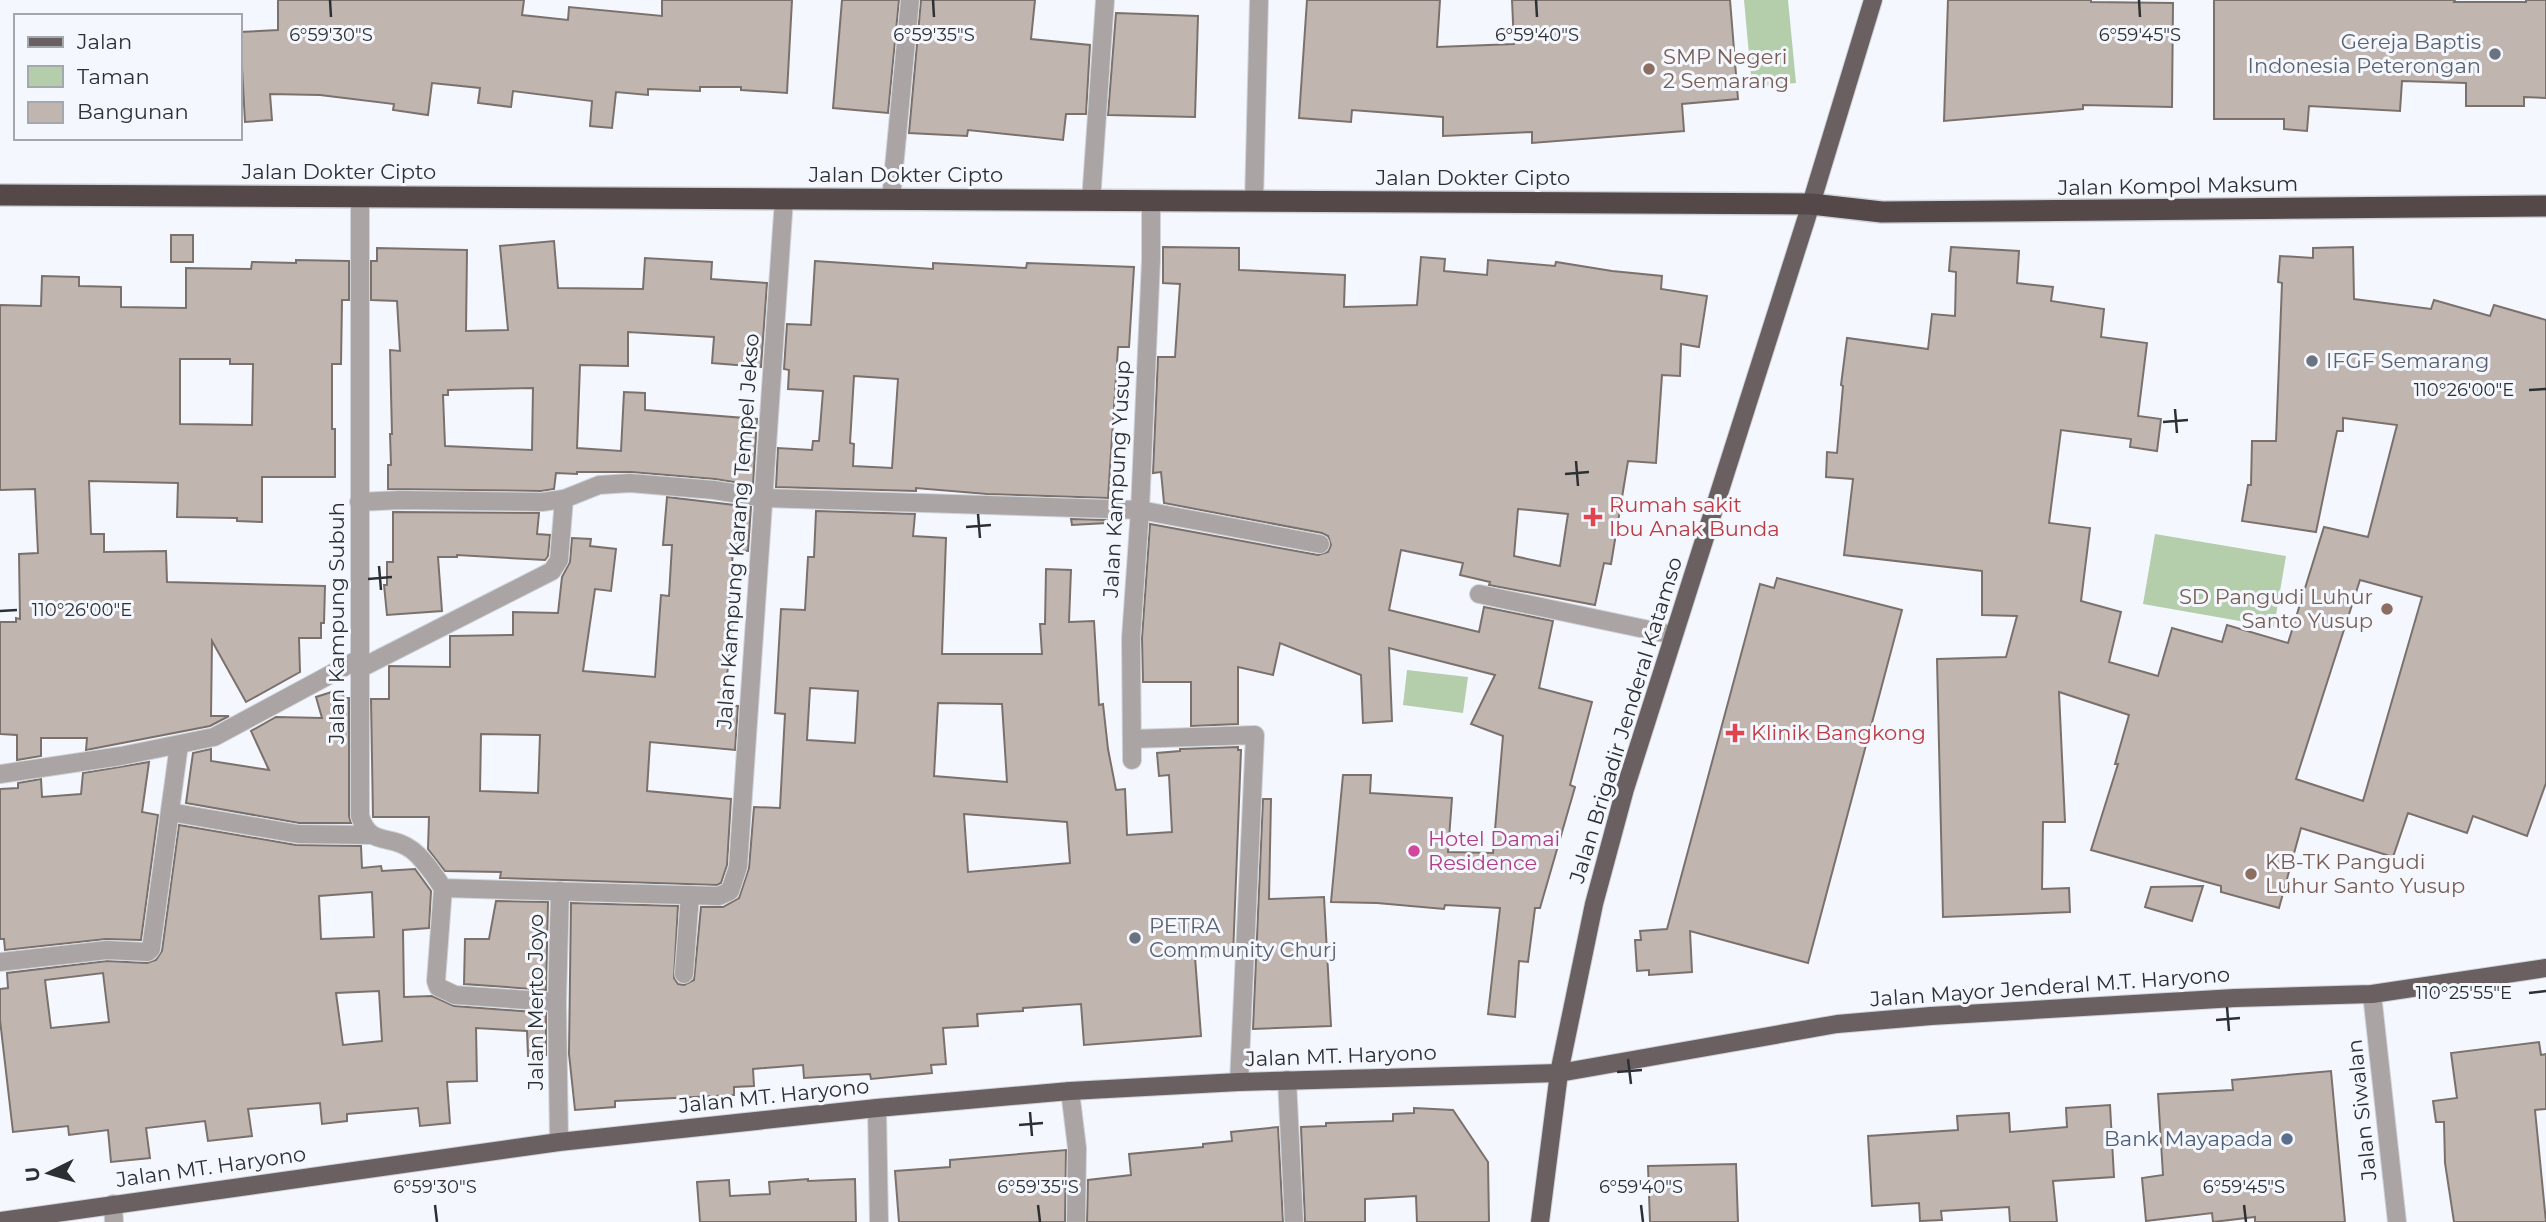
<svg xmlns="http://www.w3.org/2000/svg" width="2546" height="1222" font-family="Montserrat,sans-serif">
	<rect width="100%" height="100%" fill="#f4f8fe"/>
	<g fill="#b4cdaa">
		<polygon points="1744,0 1788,0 1796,83 1752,87"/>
		<polygon points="2155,534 2286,556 2274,627 2143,604"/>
		<polygon points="1407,670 1468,677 1463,713 1403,705"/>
	</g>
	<g fill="#c1b5b0" stroke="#7b716c" stroke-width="2" fill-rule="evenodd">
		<polygon points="278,0 524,0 522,15 568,20 569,7 662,16 662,0 792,0 787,93 741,90 741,87 700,87 700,91 648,89 648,95 616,92 612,128 590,126 592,101 513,91 511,107 478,103 480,88 432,83 428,115 393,110 394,104 320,95 270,94 272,120 245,122 240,32 278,30"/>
		<polygon points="842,0 899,0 888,113 833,108"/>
		<polygon points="921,0 1035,0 1031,39 1090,45 1086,114 1066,114 1063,140 968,130 967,136 909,133"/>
		<polygon points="1307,0 1440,0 1437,47 1514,44 1512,0 1730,0 1738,99 1682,104 1684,131 1532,143 1532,132 1443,136 1443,117 1352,110 1351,122 1299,118"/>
		<polygon points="1948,0 2091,0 2091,2 2173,3 2172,107 2083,105 2083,109 1944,121"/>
		<polygon points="2214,0 2455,0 2454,2 2526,2 2526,0 2546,0 2546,98 2524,97 2524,106 2466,106 2466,83 2402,81 2400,111 2309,106 2307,131 2284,129 2284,119 2214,119"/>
		<polygon points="1116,13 1198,16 1195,117 1108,115"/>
		<rect x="171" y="235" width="22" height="27"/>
		<path d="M554 241 558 288 643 289 645 258 712 262 711 279 767 283 761 367 712 363 714 337 628 332V366L580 365 577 448 621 451 624 392 645 393V410L757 419 753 485 715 479 631 472H577V474L556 473 554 489 541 491 388 489V465H391L390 434H392L390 350 400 351 397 301 371 300V261H377V248L467 250 466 331 508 330 500 246ZM533 388 532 450 445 446 443 395H448V390Z"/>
		<path d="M1163 247 1239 248V270L1345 275 1344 307 1417 305 1421 257 1445 259 1444 271 1487 275 1488 260 1555 266 1556 262 1612 271 1662 276 1661 289 1707 296 1699 347 1681 344 1680 376 1662 375 1656 463 1628 461 1611 564 1604 563 1595 605 1489 585 1490 582 1460 575 1463 563 1401 550 1389 610 1479 632 1484 607 1553 621 1539 688 1592 702 1570 785 1575 787 1540 908H1535L1528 962 1519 961 1515 1017 1488 1014 1500 908 1445 905 1444 909 1377 903 1331 902 1343 775H1371L1370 793 1452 798 1448 852 1493 853 1503 736 1471 724 1495 675 1389 648 1392 721 1363 723 1361 675 1280 643 1273 675 1238 667V724L1191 726V682H1143L1142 638 1150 524 1318 555 1328 552 1331 545 1328 536 1322 533 1164 503 1161 472 1153 473 1158 357H1175L1180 284 1163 283ZM1518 509 1568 514 1560 566 1514 556Z"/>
		<path d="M1951 247 2019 251 2017 283 2053 287 2051 301 2104 309 2101 337 2147 343 2138 416 2161 419 2157 451 2130 447 2131 439 2061 430 2049 523 2090 528 2081 601 2121 612 2109 662 2158 676 2172 628 2222 642 2227 625 2288 643 2324 527 2368 537 2397 425 2343 418V431H2337L2316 532 2242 521 2248 485H2251L2252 441H2276L2282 283 2278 282 2280 256 2313 258V248L2353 247 2354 299 2431 309 2434 300 2490 316 2494 305 2546 320V783L2527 836 2473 816 2467 833 2408 813 2393 857 2301 828 2279 908 2221 892V886L2091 850 2118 764H2115L2129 715 2059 692 2065 822H2043L2042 889 2069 888 2070 912 1943 917 1937 659 2006 657 2017 616 1982 615V571L1844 555 1853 479 1826 477 1827 452 1837 453 1843 386 1841 385 1847 338 1928 349 1932 314 1955 316 1956 272 1949 271ZM2360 580 2422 597 2363 801 2296 779Z"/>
		<path d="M296 260 349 261V300H342L341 364H332V429H335V477H262V522L237 521V518L177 517 178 483 89 481 91 534H104V552L166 551 167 582 325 586 324 623H321V638H299L300 672 246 702 212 641 211 716H229L210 726 86 750 87 738H41V756L17 760V735L0 734V622H16V618L20 619 19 554 38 553 35 489 0 490V305L41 306 42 276 79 277V286L121 287V307L186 308V268L251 269 252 262 296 263ZM180 359H230V364H253L252 425 180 424Z"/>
		<path d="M815 261 933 269V263L1026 268 1027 263 1134 267 1129 347H1118L1108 498 987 494 916 488V491L776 487 778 448 812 450 813 441H819L823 391 788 389 789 370 784 369 787 324 811 325ZM854 376 898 379 892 468 853 466 854 444 850 443Z"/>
		<path d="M667 497 751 507 748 551 733 550 729 607 734 608 724 705 738 706 735 750 650 742 647 791 731 799 727 865 721 883 717 885 500 878 501 872 445 871 428 849 429 817H373L371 699H389V666L450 667V636L513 635V612L558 613 562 577 570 562 572 538 591 539 590 546 616 549 611 591 595 589 583 671 655 677 661 595 669 596 672 545H663ZM481 734 540 735 538 793 480 791Z"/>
		<path d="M816 511 915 514 913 536 946 538 942 654H1042L1040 624H1045L1046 569 1071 570 1069 622 1094 621 1099 705 1103 704 1108 749 1116 790 1125 789 1127 835 1172 832 1169 775 1159 776 1157 753 1180 751V749L1238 747V750H1241L1233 956 1195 957 1201 1036 1084 1045 1081 1004 1023 1008V1011L977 1014 978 1026 943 1028 946 1064 931 1065 932 1073 871 1079 870 1074 804 1078 803 1065 753 1069 754 1086 734 1087V1095L615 1101V1107L575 1110 569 1054 571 903 678 906 674 978 678 984 684 985 694 980 701 907H723L739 898 749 868 754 807 780 808 785 714 775 713 781 609 805 610 808 557H814ZM810 688 858 691 855 743 807 740ZM938 703 1002 704 1007 782 934 776ZM964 814 1067 822 1070 863 968 872Z"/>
		<polygon points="393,512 539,513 537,534 550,535 548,556 545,560 457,555 457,557 438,557 442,611 387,615 384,585 387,585 387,562 393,562"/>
		<polygon points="1071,519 1107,520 1107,523 1072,525"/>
		<polygon points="1777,578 1902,610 1808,963 1690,931 1692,972 1649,975 1649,970 1637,971 1635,940 1641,940 1640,931 1667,929 1760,584 1774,588"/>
		<polygon points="341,689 344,698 349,698 349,816 351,823 299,823 186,803 193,753 211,749 211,761 269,770 251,731 276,717 322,718 316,697"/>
		<polygon points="149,762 142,812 158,815 141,940 106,939 5,950 4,939 0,939 0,789 18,788 18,783 41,779 42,797 81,794 83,773"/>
		<polygon points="1263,799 1271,799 1269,899 1324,897 1331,1026 1253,1029"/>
		<path d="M179 825 296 845 361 846 362 868 381 866 382 871 415 869 431 891 429 928 403 930 404 997 432 996 454 1006 546 1013V1055L528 1056 527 1031 476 1028 477 1081 447 1082 450 1123 420 1126 418 1108 347 1114V1121L322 1124 320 1103 248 1109 252 1136 208 1141 205 1121 146 1128 150 1158 111 1162 108 1130 69 1135 68 1126 13 1132 0 1020V989L8 988 7 973 107 961 147 963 156 960 162 951ZM372 892 374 937 321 939 319 896ZM103 973 109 1022 51 1028 45 980ZM379 991 382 1041 343 1045 336 993Z"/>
		<polygon points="2203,886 2192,921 2145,907 2151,887"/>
		<polygon points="496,901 548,902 546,990 464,984 465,939 489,939"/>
		<polygon points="2539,1042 2541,1055 2546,1054 2546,1109 2535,1110 2546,1222 2454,1222 2445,1163 2444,1122 2436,1122 2433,1101 2457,1098 2451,1053"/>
		<polygon points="2331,1071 2345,1222 2255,1222 2255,1217 2213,1222 2212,1213 2146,1221 2142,1178 2163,1175 2158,1094 2233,1090 2232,1080"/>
		<polygon points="2110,1105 2114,1177 2053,1181 2057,1222 2010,1222 2009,1207 1941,1211 1942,1220 1920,1221 1919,1203 1872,1206 1868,1136 1958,1130 1957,1116 2009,1113 2010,1132 2067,1127 2066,1108"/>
		<polygon points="1414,1108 1453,1110 1488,1162 1489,1222 1417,1222 1416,1196 1365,1199 1365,1222 1305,1222 1301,1127 1326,1126 1326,1123 1393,1121 1393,1114 1414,1113"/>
		<polygon points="1278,1127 1283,1222 1087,1222 1088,1180 1131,1175 1129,1154 1203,1147 1203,1144 1232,1141 1231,1132"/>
		<polygon points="1066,1150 1065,1222 899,1222 895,1171 950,1167 950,1160"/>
		<polygon points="1736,1164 1738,1222 1650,1222 1648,1166"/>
		<polygon points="808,1179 808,1181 855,1179 856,1222 700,1222 697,1182 729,1180 730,1196 770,1194 769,1182"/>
	</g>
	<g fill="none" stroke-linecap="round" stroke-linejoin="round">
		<defs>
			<g id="minor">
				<path d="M360 197V816C370 848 390 833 412 850 424 859 434 875 443 888L719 896 730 891 738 867 784 199"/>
				<polyline points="891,199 910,0"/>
				<polyline points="1091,201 1105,0"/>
				<polyline points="1254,202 1259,0"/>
				<polyline points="359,502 400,500 542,502 564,499 599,485 630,483 714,490 765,498 1140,510 1320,544"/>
				<polyline points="1479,594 1673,635"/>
				<polyline points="359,669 552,571 559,560 564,499"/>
				<polyline points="1132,739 1255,735 1239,1082"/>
				<polyline points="1132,760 1131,638 1140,510 1151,260 1151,201"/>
				<polyline points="0,774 121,756 214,737 359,659"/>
				<polyline points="170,812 298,834 371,835"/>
				<polyline points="443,888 436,981 438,987 455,995 557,1002"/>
				<polyline points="0,962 107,950 148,952 151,949 179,745"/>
				<polyline points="684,974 690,895"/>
				<polyline points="2372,994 2397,1222"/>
				<polyline points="1287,1080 1294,1222"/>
				<polyline points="1070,1091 1077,1148 1076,1222"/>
				<polyline points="877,1108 879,1222"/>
				<polyline points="559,1142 557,1002 560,891"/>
				<polyline points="113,1204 114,1222"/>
			</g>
			<g id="major">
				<polyline points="0,1221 559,1142 877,1108 1070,1091 1239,1082 1559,1073 1837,1024 1931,1016 2235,998 2372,994 2546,968"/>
				<polyline points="1540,1222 1559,1073 1594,904 1625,789 1811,204 1873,0"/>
			</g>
			<polyline id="highway" points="0,195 1811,204 1882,212 2546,206"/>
		</defs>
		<use href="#minor" stroke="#d0d4d9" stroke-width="20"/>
		<use href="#major" stroke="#d0d4d9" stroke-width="20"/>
		<use href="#highway" stroke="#d0d4d9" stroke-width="24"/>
		<use href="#minor" stroke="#aaa4a4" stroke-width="18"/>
		<use href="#major" stroke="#6a6061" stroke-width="18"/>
		<use href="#highway" stroke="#544849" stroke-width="21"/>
	</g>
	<path fill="none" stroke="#2d3033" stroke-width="2.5" d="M330 0 331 17M933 0 934 17M1536 0 1537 17M2139 0 2140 17M2529 390 2546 389M2175 409 2177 433M2163 422 2188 420M1576 461 1578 486M1565 474 1589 472M978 514 980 538M966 527 991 525M379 566 381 590M368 579 392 577M0 611 17 610M2529 993 2546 991M2227 1007 2229 1031M2216 1020 2240 1018M1628 1059 1631 1084M1617 1072 1642 1070M1030 1112 1032 1136M1019 1125 1043 1123M435 1205 437 1222M1038 1205 1040 1222M1641 1205 1643 1222M2244 1205 2246 1222"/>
	<g fill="#6b7280" stroke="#f4f8fe" stroke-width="2.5">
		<circle cx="2495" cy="54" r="7"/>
		<circle cx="2312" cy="361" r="7"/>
		<circle cx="1135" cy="938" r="7"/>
	</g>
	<g fill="#8d6e63" stroke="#f4f8fe" stroke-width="2.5">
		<circle cx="1649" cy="69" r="7"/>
		<circle cx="2387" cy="609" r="7"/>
		<circle cx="2251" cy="874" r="7"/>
	</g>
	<g fill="#e0444e" stroke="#f4f8fe" stroke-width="2.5">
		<path d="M1589.5 506.5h7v7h7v7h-7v7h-7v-7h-7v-7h7z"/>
		<path d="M1731.5 722.5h7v7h7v7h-7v7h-7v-7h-7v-7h7z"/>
	</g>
	<circle fill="#d1479c" stroke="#f4f8fe" stroke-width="2.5" cx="1414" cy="851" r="7"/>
	<circle fill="#5c6f8a" stroke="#f4f8fe" stroke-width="2.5" cx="2287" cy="1139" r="7"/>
	<g text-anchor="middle" stroke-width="6" stroke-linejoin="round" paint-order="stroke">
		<g font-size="21" fill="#5b616d" stroke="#f4f8fe" text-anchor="start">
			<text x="2481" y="49" text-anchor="end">Gereja Baptis<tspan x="2481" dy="24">Indonesia Peterongan</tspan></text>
			<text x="2326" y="368">IFGF Semarang</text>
			<text x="1149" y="933">PETRA<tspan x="1149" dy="24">Community Churj</tspan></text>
		</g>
		<g font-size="21" fill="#785e54" stroke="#f4f8fe" text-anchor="start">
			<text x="1663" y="64">SMP Negeri<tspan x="1663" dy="24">2 Semarang</tspan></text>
			<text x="2373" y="604" text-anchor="end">SD Pangudi Luhur<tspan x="2373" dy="24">Santo Yusup</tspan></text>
			<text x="2265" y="869">KB-TK Pangudi<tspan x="2265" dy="24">Luhur Santo Yusup</tspan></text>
		</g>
		<g font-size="21" fill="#2d3033" stroke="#f4f8fe">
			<text x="339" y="179">Jalan Dokter Cipto</text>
			<text x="906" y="182">Jalan Dokter Cipto</text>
			<text x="1473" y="185">Jalan Dokter Cipto</text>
			<text transform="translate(2178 186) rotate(-1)" y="7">Jalan Kompol Maksum</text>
			<text transform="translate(1117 479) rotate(-87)" y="7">Jalan Kampung Yusup</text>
			<text transform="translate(738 531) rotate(-86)" y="7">Jalan Kampung Karang Tempel Jekso</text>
			<text transform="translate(337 623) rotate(-90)" y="7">Jalan Kampung Subuh</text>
			<text transform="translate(1626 720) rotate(-73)" y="7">Jalan Brigadir Jenderal Katamso</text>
			<text transform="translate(2050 987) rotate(-4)" y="7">Jalan Mayor Jenderal M.T. Haryono</text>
			<text transform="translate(536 1002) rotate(-90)" y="7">Jalan Merto Joyo</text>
			<text transform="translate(1341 1056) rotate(-2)" y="7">Jalan MT. Haryono</text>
			<text transform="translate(774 1096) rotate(-6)" y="7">Jalan MT. Haryono</text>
			<text transform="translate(2362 1110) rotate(-96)" y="7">Jalan Siwalan</text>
			<text transform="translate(211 1167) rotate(-8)" y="7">Jalan MT. Haryono</text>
		</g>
		<g font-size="21" fill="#be3a42" stroke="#f4f8fe" text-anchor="start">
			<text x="1609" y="512">Rumah sakit<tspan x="1609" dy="24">Ibu Anak Bunda</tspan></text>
			<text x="1751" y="740">Klinik Bangkong</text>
		</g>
		<g font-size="21" fill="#b23c85" stroke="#f4f8fe" text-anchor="start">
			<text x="1428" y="846">Hotel Damai<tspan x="1428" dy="24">Residence</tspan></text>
		</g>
		<g font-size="21" fill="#4e5e75" stroke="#f4f8fe" text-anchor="end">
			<text x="2273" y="1146">Bank Mayapada</text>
		</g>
	</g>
	<g font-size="18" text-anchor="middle" fill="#2d3033" stroke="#f4f8fe" stroke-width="6" stroke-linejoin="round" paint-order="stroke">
		<text x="331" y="41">6°59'30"S</text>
		<text x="934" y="41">6°59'35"S</text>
		<text x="1537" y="41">6°59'40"S</text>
		<text x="2140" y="41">6°59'45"S</text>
		<text x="2464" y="396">110°26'00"E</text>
		<text x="82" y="616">110°26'00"E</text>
		<text x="2464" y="999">110°25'55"E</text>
		<text x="435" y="1193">6°59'30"S</text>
		<text x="1038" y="1193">6°59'35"S</text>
		<text x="1641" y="1193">6°59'40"S</text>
		<text x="2244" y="1193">6°59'45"S</text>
	</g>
	<rect x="14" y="14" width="228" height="126" fill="#f4f8fe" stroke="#a4a8ad" stroke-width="2"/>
	<rect x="28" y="37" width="35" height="10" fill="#6a6061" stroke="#a4a8ad" stroke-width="2"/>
	<text x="77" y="49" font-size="21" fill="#2d3033">Jalan</text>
	<rect x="28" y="66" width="35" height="21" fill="#b4cdaa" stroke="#a4a8ad" stroke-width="2"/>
	<text x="77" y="84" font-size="21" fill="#2d3033">Taman</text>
	<rect x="28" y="102" width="35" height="21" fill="#c1b5b0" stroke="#a4a8ad" stroke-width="2"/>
	<text x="77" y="119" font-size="21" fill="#2d3033">Bangunan</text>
	<g transform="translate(49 1173) rotate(265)" stroke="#f4f8fe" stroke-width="5" paint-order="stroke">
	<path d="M0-5L12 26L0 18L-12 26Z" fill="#2d3033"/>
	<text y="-10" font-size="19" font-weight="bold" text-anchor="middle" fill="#2d3033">U</text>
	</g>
</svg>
